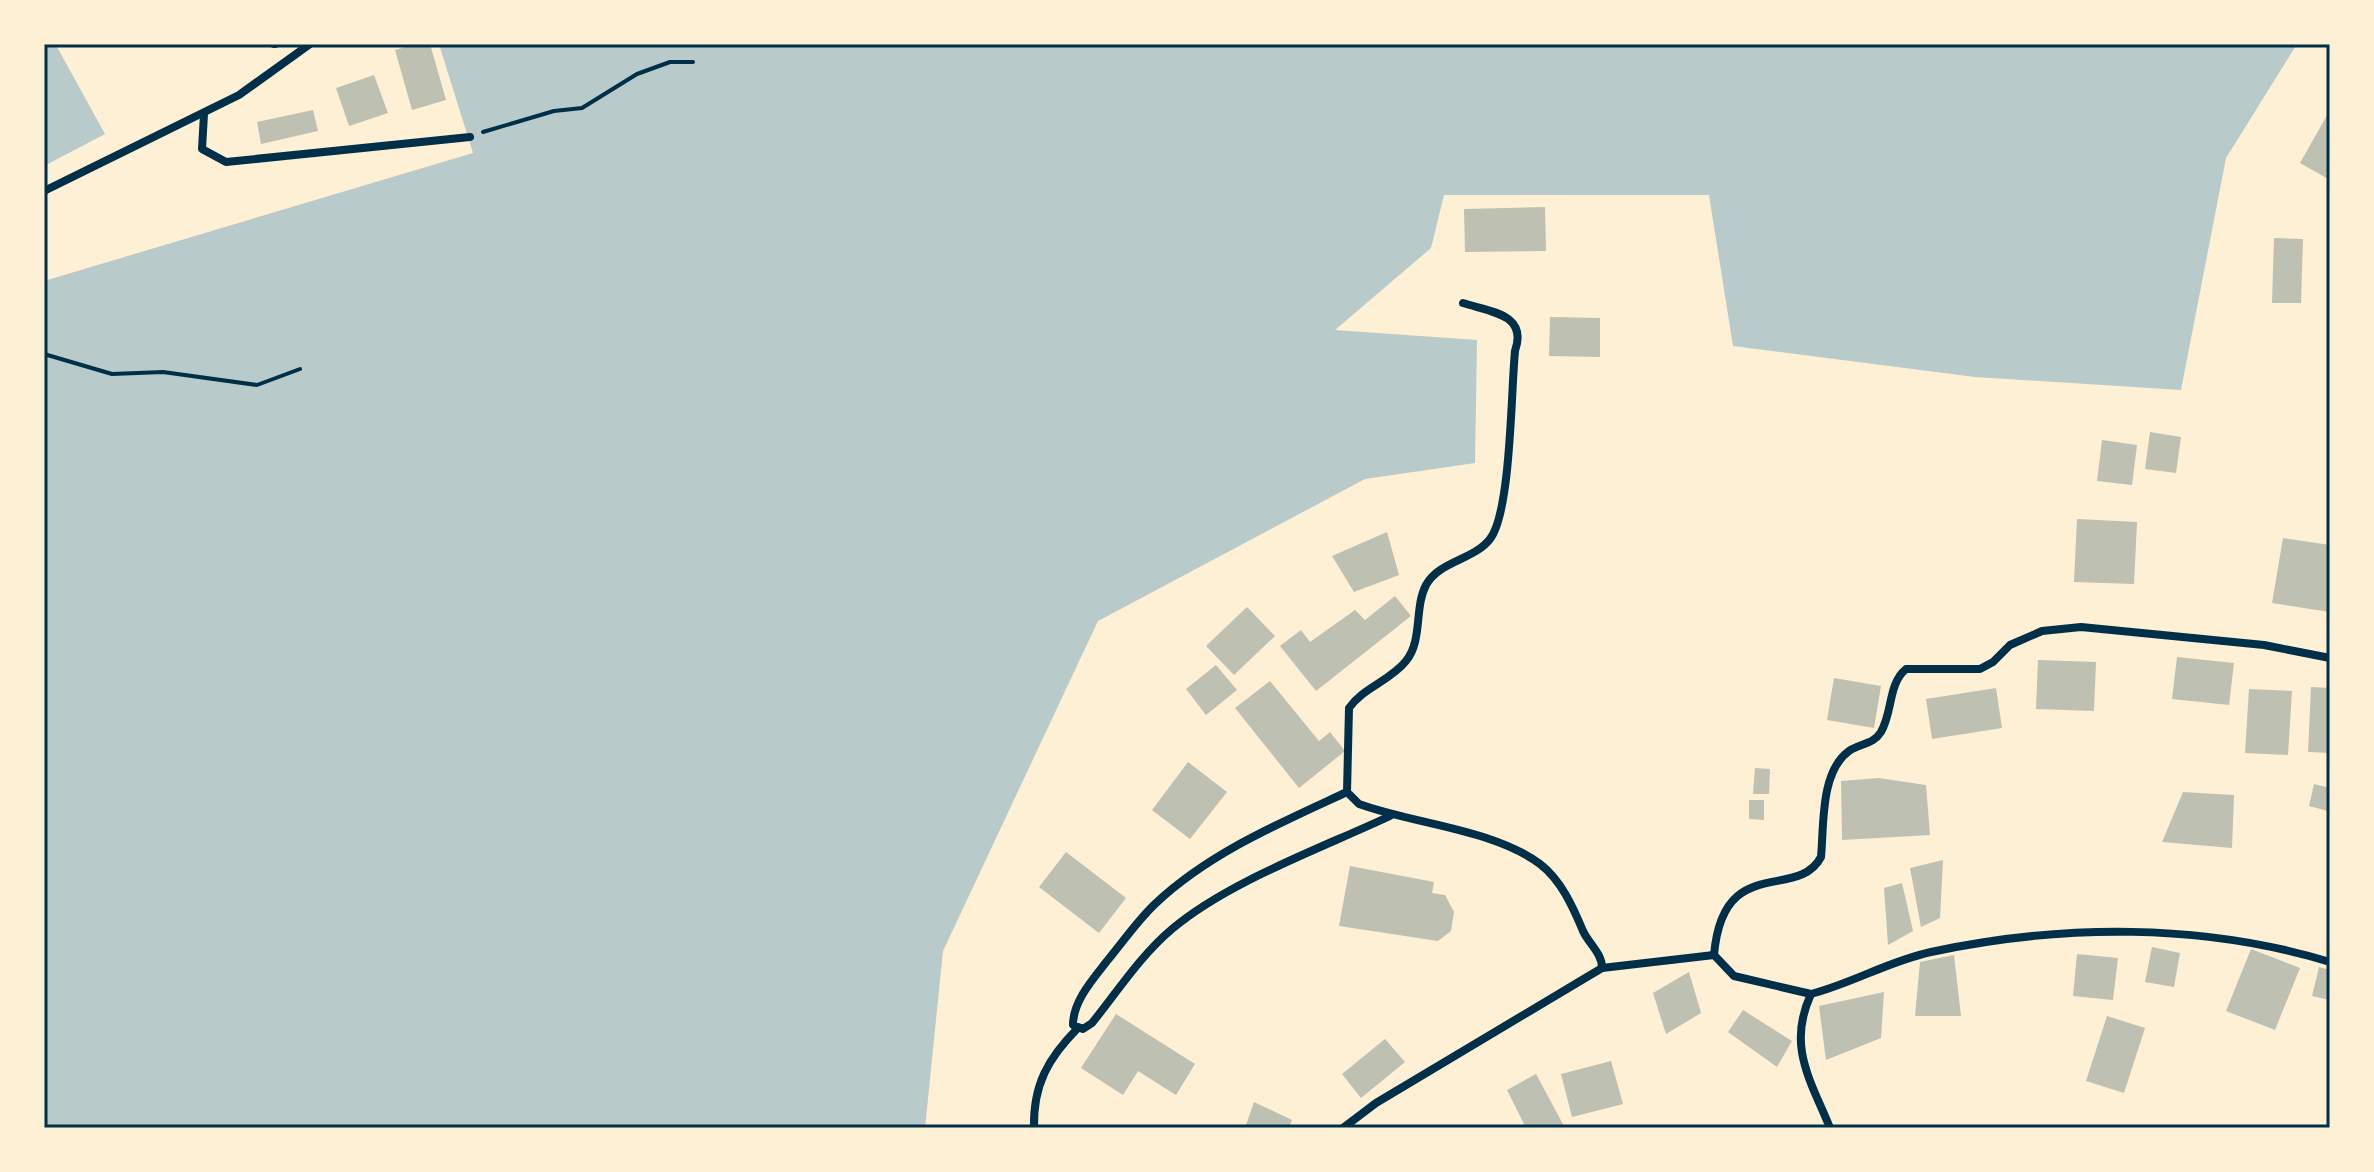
<svg xmlns="http://www.w3.org/2000/svg" width="2374" height="1172" font-family="'Open Sans',sans-serif">
	<rect width="100%" height="100%" fill="#fdf0d5"/>
	<g fill="#b9caca">
		<polygon points="45,44 57,47 105,134 44,166"/>
		<polygon points="439,44 2297,44 2226,158 2181,390 1975,377 1733,346 1709,195 1444,195 1431,248 1335,330 1477,340 1475,463 1365,479 1098,621 943,951 925,1128 44,1128 44,281 473,153"/>
	</g>
	<g fill="#bec0b2">
		<polygon points="416,44 430,44 446,100 412,110 395,50"/>
		<polygon points="374,75 388,113 349,126 336,88"/>
		<polygon points="313,110 318,131 261,144 257,122"/>
		<polygon points="2330,110 2330,180 2300,163"/>
		<polygon points="1545,207 1546,251 1465,252 1464,209"/>
		<polygon points="2274,238 2303,239 2301,303 2272,303"/>
		<polygon points="1550,317 1600,318 1600,357 1549,356"/>
		<polygon points="2150,432 2181,437 2176,473 2145,469"/>
		<polygon points="2102,440 2137,445 2132,485 2097,481"/>
		<polygon points="2077,519 2137,522 2134,584 2074,582"/>
		<polygon points="1387,532 1399,575 1354,592 1332,556"/>
		<polygon points="2283,538 2330,545 2330,612 2272,603"/>
		<polygon points="1395,596 1411,616 1316,691 1280,646 1301,630 1310,642 1355,610 1365,620"/>
		<polygon points="1247,607 1275,636 1234,675 1206,646"/>
		<polygon points="2177,657 2234,663 2229,705 2172,699"/>
		<polygon points="2038,660 2096,662 2094,711 2036,709"/>
		<polygon points="1216,665 1237,690 1206,715 1186,689"/>
		<polygon points="1834,678 1881,686 1874,728 1827,720"/>
		<polygon points="1270,681 1319,741 1330,732 1345,751 1299,788 1235,708"/>
		<polygon points="2311,687 2330,688 2330,753 2308,752"/>
		<polygon points="1996,688 2002,728 1932,739 1926,699"/>
		<polygon points="2249,689 2292,691 2288,755 2245,753"/>
		<polygon points="1188,762 1227,792 1190,839 1152,810"/>
		<polygon points="1755,768 1770,769 1769,794 1753,794"/>
		<polygon points="1879,778 1926,785 1930,835 1842,840 1841,781"/>
		<polygon points="2314,784 2330,788 2328,811 2309,806"/>
		<polygon points="2183,792 2234,795 2232,848 2162,842"/>
		<polygon points="1749,800 1764,800 1764,820 1749,819"/>
		<polygon points="1066,852 1126,898 1099,933 1039,887"/>
		<polygon points="1943,860 1940,918 1921,927 1910,868"/>
		<polygon points="1350,866 1434,882 1432,893 1445,895 1454,912 1451,931 1438,941 1339,926"/>
		<polygon points="1902,883 1913,931 1888,945 1884,888"/>
		<polygon points="2152,947 2180,953 2174,987 2145,982"/>
		<polygon points="2251,949 2300,968 2275,1030 2226,1011"/>
		<polygon points="2077,954 2118,958 2113,1000 2073,996"/>
		<polygon points="1954,955 1961,1016 1915,1016 1920,962"/>
		<polygon points="2319,967 2330,970 2330,1000 2312,996"/>
		<polygon points="1689,972 1701,1013 1666,1034 1653,993"/>
		<polygon points="1884,992 1881,1038 1826,1060 1819,1006"/>
		<polygon points="1743,1010 1792,1041 1777,1067 1728,1032"/>
		<polygon points="1116,1014 1195,1064 1176,1095 1138,1071 1123,1095 1081,1068"/>
		<polygon points="2107,1016 2145,1028 2124,1093 2086,1081"/>
		<polygon points="1385,1039 1405,1062 1361,1098 1342,1074"/>
		<polygon points="1611,1061 1623,1104 1572,1117 1561,1074"/>
		<polygon points="1536,1074 1565,1128 1526,1128 1507,1090"/>
		<polygon points="1254,1102 1292,1120 1289,1128 1245,1128"/>
	</g>
	<g fill="none" stroke-linecap="round" stroke-linejoin="round">
		<g stroke="#003049" stroke-width="4">
			<polyline points="483,132 554,111 582,108 637,74 670,62 693,62"/>
			<polyline points="44,354 112,374 163,372 257,385 300,369"/>
		</g>
		<g stroke="#003049" stroke-width="8">
			<polyline points="274,44 275,44"/>
			<polyline points="204,114 202,149 226,162 470,137"/>
			<polyline points="44,191 239,95 310,44"/>
			<path d="M1463 303C1491 312 1528 314 1515 351 1511 391 1511 512 1490 539 1474 560 1439 561 1426 585 1414 608 1423 640 1406 661 1390 681 1364 687 1349 708L1347 792 1359 804C1414 824 1493 829 1540 864 1561 880 1573 907 1583 931 1589 944 1602 953 1602 968L1714 955 1734 976 1811 994"/>
			<path d="M1347 792C1280 823 1209 853 1155 904 1137 921 1123 942 1107 961 1093 979 1073 1001 1073 1025L1083 1029 1092 1023C1117 992 1141 955 1172 929 1229 881 1322 848 1390 816"/>
			<path d="M1714 955C1723 852 1797 902 1821 857 1824 826 1820 772 1849 751 1860 743 1873 745 1881 732 1893 711 1888 684 1906 669H1980L1993 662 2010 645 2042 631 2081 627 2264 645 2330 658"/>
			<path d="M1034 1128C1033 1085 1048 1058 1078 1028"/>
			<polyline points="1343,1128 1376,1103 1602,968"/>
			<path d="M1830 1128C1810 1079 1787 1046 1811 994 1853 983 1889 961 1931 952 2062 924 2202 923 2330 962"/>
		</g>
	</g>
	<rect width="2374" height="1172" fill="none" stroke="#fdf0d5" stroke-width="92"/>
	<rect x="46" y="46" width="2282" height="1080" fill="none" stroke="#003049" stroke-width="3"/>
</svg>
